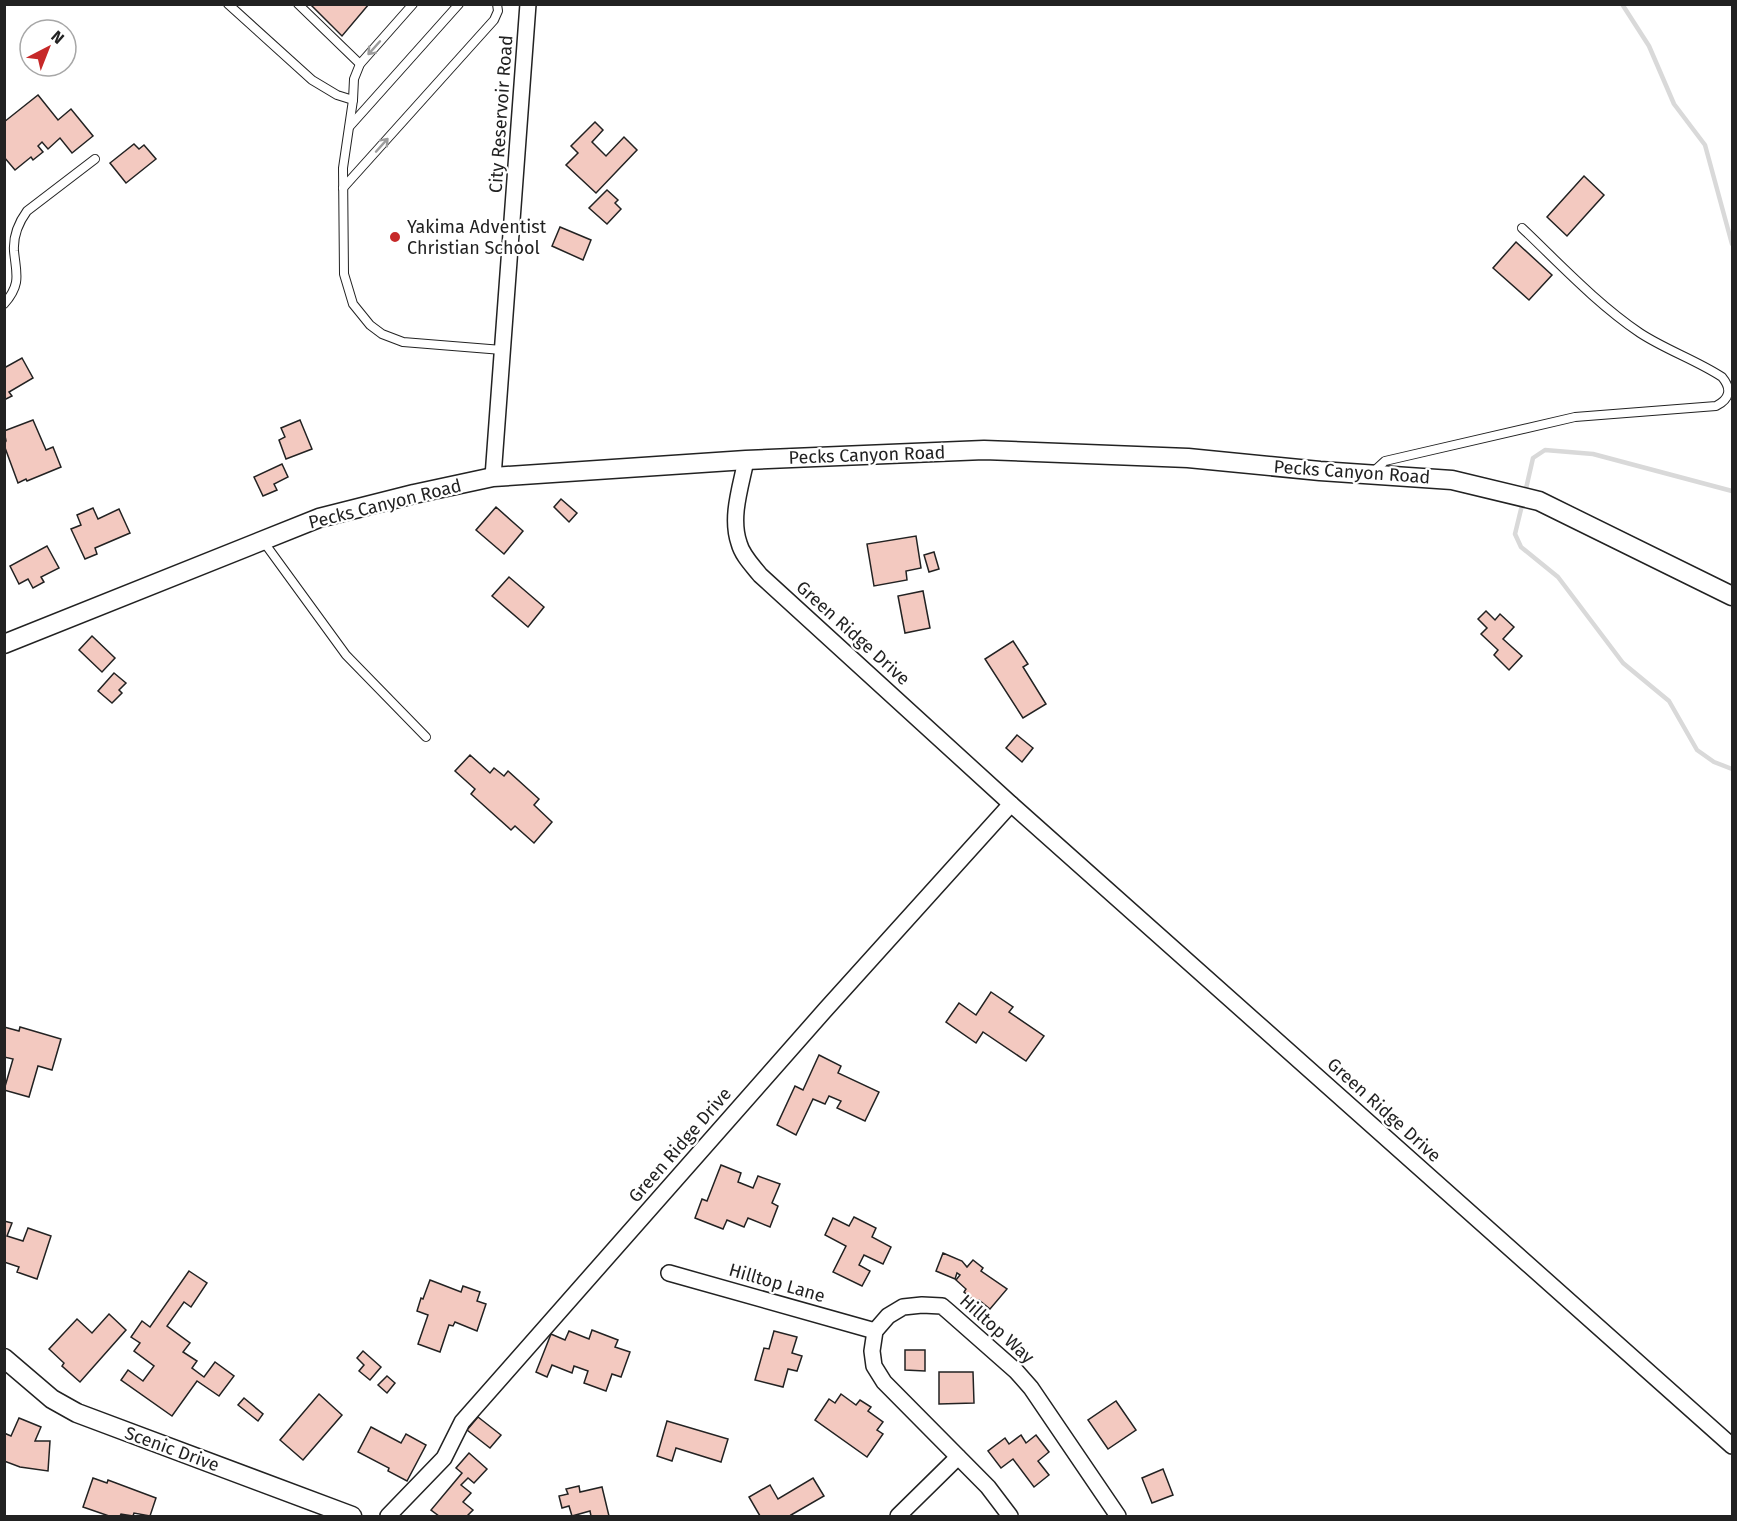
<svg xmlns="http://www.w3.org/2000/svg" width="1737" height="1521" font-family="'Fira Sans',sans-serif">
	<rect width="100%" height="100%" fill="#fff"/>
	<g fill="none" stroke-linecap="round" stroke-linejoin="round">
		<g stroke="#d9d9d9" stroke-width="4.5">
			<polyline points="1622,4 1649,46 1674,104 1705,145 1732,244"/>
			<polyline points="1525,493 1533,458 1545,450 1593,454 1732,491"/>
			<polyline points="1523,501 1515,534 1521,547 1558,577 1623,663 1669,701 1697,750 1714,762 1732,769"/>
		</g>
	</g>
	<g fill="#f3c9c0" stroke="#222" stroke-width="1.5">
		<polygon points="310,4 369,4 342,36"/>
		<polygon points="38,95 58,120 71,109 93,136 72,153 60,138 48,149 42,142 38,146 43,152 33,160 31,157 15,170 4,157 4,122"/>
		<polygon points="595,122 603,130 592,142 606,156 624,137 637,150 596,193 566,165 578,153 571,146"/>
		<polygon points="134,144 139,149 144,145 156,159 126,183 110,163"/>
		<polygon points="1584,176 1604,195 1567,236 1547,217"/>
		<polygon points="607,190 618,200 615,203 621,209 607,224 589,208"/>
		<polygon points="560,227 591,240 583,260 552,246"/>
		<polygon points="1516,242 1552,275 1529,300 1493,268"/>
		<polygon points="22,358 33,378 9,392 12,396 4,400 4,364 6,367"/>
		<polygon points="33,420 46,450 53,447 61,467 27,481 26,479 18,483 4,445 6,441 4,431"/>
		<polygon points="300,420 312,449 286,459 279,440 285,437 281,428"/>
		<polygon points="282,464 288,477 274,484 277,490 263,496 254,477"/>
		<polygon points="561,499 577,513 569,522 554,507"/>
		<polygon points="496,507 523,531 504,554 476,530"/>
		<polygon points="93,508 98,519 119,509 130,533 95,548 97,554 85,559 71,529 81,525 77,515"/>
		<polygon points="916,536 921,568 906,571 907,580 874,586 867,544"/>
		<polygon points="47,546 59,568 41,577 44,582 33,588 28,579 19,584 10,566"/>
		<polygon points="934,552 939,569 929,572 924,555"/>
		<polygon points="509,577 544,607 528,627 492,596"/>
		<polygon points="923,591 930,628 905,633 898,596"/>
		<polygon points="1486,611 1495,620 1500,614 1514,627 1503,639 1522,656 1509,670 1494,655 1498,650 1481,634 1487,628 1478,619"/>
		<polygon points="92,636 115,658 102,672 79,650"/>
		<polygon points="1013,641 1028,664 1023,667 1046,704 1023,718 985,659"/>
		<polygon points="114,673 126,683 119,690 122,693 112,703 98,691"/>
		<polygon points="1017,735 1033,748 1022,762 1006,748"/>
		<polygon points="470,755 490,773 494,768 504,776 508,771 539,799 534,805 552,822 534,843 515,826 511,830 471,794 475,789 455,771"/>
		<polygon points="991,992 1013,1007 1009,1012 1044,1036 1026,1061 983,1032 976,1043 946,1022 959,1003 976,1015"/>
		<polygon points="4,1027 19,1031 20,1027 61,1039 52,1070 38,1066 29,1097 4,1090 13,1059 4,1057"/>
		<polygon points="819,1055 841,1066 838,1073 879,1092 865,1121 837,1108 841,1101 829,1096 825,1104 813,1099 796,1135 777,1125 795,1086 803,1090"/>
		<polygon points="721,1165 741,1173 738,1182 753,1188 758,1176 780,1184 772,1203 778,1206 770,1227 748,1218 744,1227 727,1220 723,1229 695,1218 702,1199 707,1201"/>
		<polygon points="854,1217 876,1228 872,1237 891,1247 883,1264 864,1255 859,1265 870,1271 862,1286 833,1272 846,1246 825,1235 833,1218 849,1226"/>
		<polygon points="4,1221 12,1223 7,1236 23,1241 28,1228 51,1236 37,1279 17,1272 19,1267 4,1262"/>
		<polygon points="943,1253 962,1261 967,1267 973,1260 983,1268 981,1271 1007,1289 990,1309 979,1300 977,1303 964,1292 966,1289 956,1280 960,1275 957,1273 955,1279 936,1271"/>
		<polygon points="189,1271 207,1283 191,1307 184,1302 167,1326 190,1343 183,1352 197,1361 192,1368 204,1377 215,1362 234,1376 219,1396 197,1381 172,1416 121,1380 128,1370 143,1381 154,1366 134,1351 140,1343 131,1337 142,1321 150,1327"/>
		<polygon points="430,1280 461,1292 463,1286 480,1292 477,1301 486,1304 477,1331 455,1322 453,1326 449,1325 440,1352 418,1344 428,1315 417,1311 421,1298 423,1299"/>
		<polygon points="109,1314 126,1330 80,1382 62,1366 64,1363 49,1349 77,1319 92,1333"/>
		<polygon points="592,1330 618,1340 615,1347 630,1352 621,1377 612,1374 606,1391 584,1383 588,1371 574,1366 572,1373 552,1365 547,1377 536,1372 551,1334 565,1340 569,1331 589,1339"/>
		<polygon points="774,1331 797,1337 792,1353 802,1356 797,1371 788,1369 783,1387 755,1380 764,1348 769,1349"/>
		<polygon points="905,1350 925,1350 925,1371 905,1370"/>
		<polygon points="363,1351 381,1367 370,1380 359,1371 364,1365 357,1358"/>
		<polygon points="939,1372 973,1372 974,1403 939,1404"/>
		<polygon points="387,1376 395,1383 387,1393 378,1385"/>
		<polygon points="319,1394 342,1415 303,1460 280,1440"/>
		<polygon points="841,1394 856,1405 860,1400 871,1407 868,1411 883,1422 877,1430 883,1434 867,1457 815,1420 829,1399 835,1403"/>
		<polygon points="244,1398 263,1414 258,1421 238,1405"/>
		<polygon points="1116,1401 1136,1430 1108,1449 1088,1420"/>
		<polygon points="478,1417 501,1435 490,1448 467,1430"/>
		<polygon points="19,1418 41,1427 35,1441 50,1441 48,1471 20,1467 4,1461 4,1433 11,1436"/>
		<polygon points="667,1421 728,1439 721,1462 676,1448 672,1461 657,1456"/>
		<polygon points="371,1427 401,1443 406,1434 426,1445 407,1481 388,1471 389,1468 358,1452"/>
		<polygon points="1021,1435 1026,1443 1036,1435 1049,1452 1038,1461 1049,1475 1034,1487 1013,1459 1001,1468 988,1451 1005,1438 1009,1444"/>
		<polygon points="469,1453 487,1469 474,1483 468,1478 461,1485 471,1493 463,1502 473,1510 467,1516 439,1516 431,1510 462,1473 456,1468"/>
		<polygon points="1163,1469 1173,1495 1152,1503 1142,1478"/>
		<polygon points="93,1478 107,1483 108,1480 156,1498 150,1516 134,1513 133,1516 121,1514 120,1516 109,1516 83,1507"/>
		<polygon points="813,1478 824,1496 791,1515 792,1516 760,1516 749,1497 770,1485 778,1499"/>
		<polygon points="579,1486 580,1492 602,1487 609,1516 591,1516 590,1511 572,1516 569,1506 562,1508 559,1496 568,1494 566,1489"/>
	</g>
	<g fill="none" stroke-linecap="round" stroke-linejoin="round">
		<defs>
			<g id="service">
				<polyline points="228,4 312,80 337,95 353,100 343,168 344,274 353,304 370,325 382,334 403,342 502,350"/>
				<polyline points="298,4 360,64"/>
				<polyline points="353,100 354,79 360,64 413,4"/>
				<polyline points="350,126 459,4"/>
				<polyline points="343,188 494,20 498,11 497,4"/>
				<path d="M4 304C22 284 16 273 14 251 13 236 19 222 27 211L95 159"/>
				<path d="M1373 472 1385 461 1575 417 1716 406C1730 399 1732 389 1722 377 1696 360 1666 350 1640 333 1596 303 1560 264 1522 228"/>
				<polyline points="263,541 346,655 426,737"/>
			</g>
			<g id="minor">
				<path d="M746 460C741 486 730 517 739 543 742 555 752 565 760 575L1011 804 1732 1446"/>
				<polyline points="493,477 528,4"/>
				<polyline points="669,1273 875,1331"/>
				<polyline points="388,1516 444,1458 462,1422 826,1009 1011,804"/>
				<polyline points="898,1516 958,1457"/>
				<polyline points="1010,1516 988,1487 884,1382 874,1366 872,1351 875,1331 888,1316 903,1307 922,1305 942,1306 949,1312 1016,1371 1031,1388 1118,1516"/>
			</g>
			<g id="tertiary">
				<polyline points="4,644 319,518 414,494 493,477 746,460 984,450 1188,458 1320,471 1452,480 1539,501 1732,596"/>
				<polyline points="4,1358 52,1399 77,1413 352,1516"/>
			</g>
		</defs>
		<use href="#service" stroke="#222" stroke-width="10"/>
		<use href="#minor" stroke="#222" stroke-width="18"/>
		<use href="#tertiary" stroke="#222" stroke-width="21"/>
		<use href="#service" stroke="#fff" stroke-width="8"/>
		<use href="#minor" stroke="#fff" stroke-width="15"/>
		<use href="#tertiary" stroke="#fff" stroke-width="18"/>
	</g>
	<defs><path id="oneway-shaft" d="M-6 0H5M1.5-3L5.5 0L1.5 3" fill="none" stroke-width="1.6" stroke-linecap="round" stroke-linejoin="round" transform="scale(1.5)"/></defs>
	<g stroke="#9c9c9c">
		<use href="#oneway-shaft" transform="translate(374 48) rotate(132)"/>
		<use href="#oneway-shaft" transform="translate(382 145) rotate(-48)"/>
	</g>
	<circle fill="#c62828" stroke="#fff" stroke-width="2" cx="395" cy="237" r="6"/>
	<g text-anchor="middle" stroke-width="4.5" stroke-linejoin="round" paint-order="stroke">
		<g font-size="18" fill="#222" stroke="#fff">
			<text transform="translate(501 114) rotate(-86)" y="6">City Reservoir Road</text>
			<text transform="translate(867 455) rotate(-2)" y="6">Pecks Canyon Road</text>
			<text transform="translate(1352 472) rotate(4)" y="6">Pecks Canyon Road</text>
			<text transform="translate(385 504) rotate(-14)" y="6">Pecks Canyon Road</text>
			<text transform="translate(853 633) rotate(42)" y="6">Green Ridge Drive</text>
			<text transform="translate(1384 1110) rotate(42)" y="6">Green Ridge Drive</text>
			<text transform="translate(680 1145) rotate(-49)" y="6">Green Ridge Drive</text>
			<text transform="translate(777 1283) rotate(16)" y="6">Hilltop Lane</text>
			<text transform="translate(997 1329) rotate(42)" y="6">Hilltop Way</text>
			<text transform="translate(172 1449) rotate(20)" y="6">Scenic Drive</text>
		</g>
		<g font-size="18" fill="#222" stroke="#fff" text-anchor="start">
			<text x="407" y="233">Yakima Adventist<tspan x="407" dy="21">Christian School</tspan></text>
		</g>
	</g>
	<rect width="1737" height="1521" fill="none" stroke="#222222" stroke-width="12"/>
	<g transform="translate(48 48) rotate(42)"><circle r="28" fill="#ffffff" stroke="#a7a7a7" stroke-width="1.5"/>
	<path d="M0-4.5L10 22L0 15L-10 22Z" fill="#c62828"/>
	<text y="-9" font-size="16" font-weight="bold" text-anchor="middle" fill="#222222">N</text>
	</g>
</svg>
